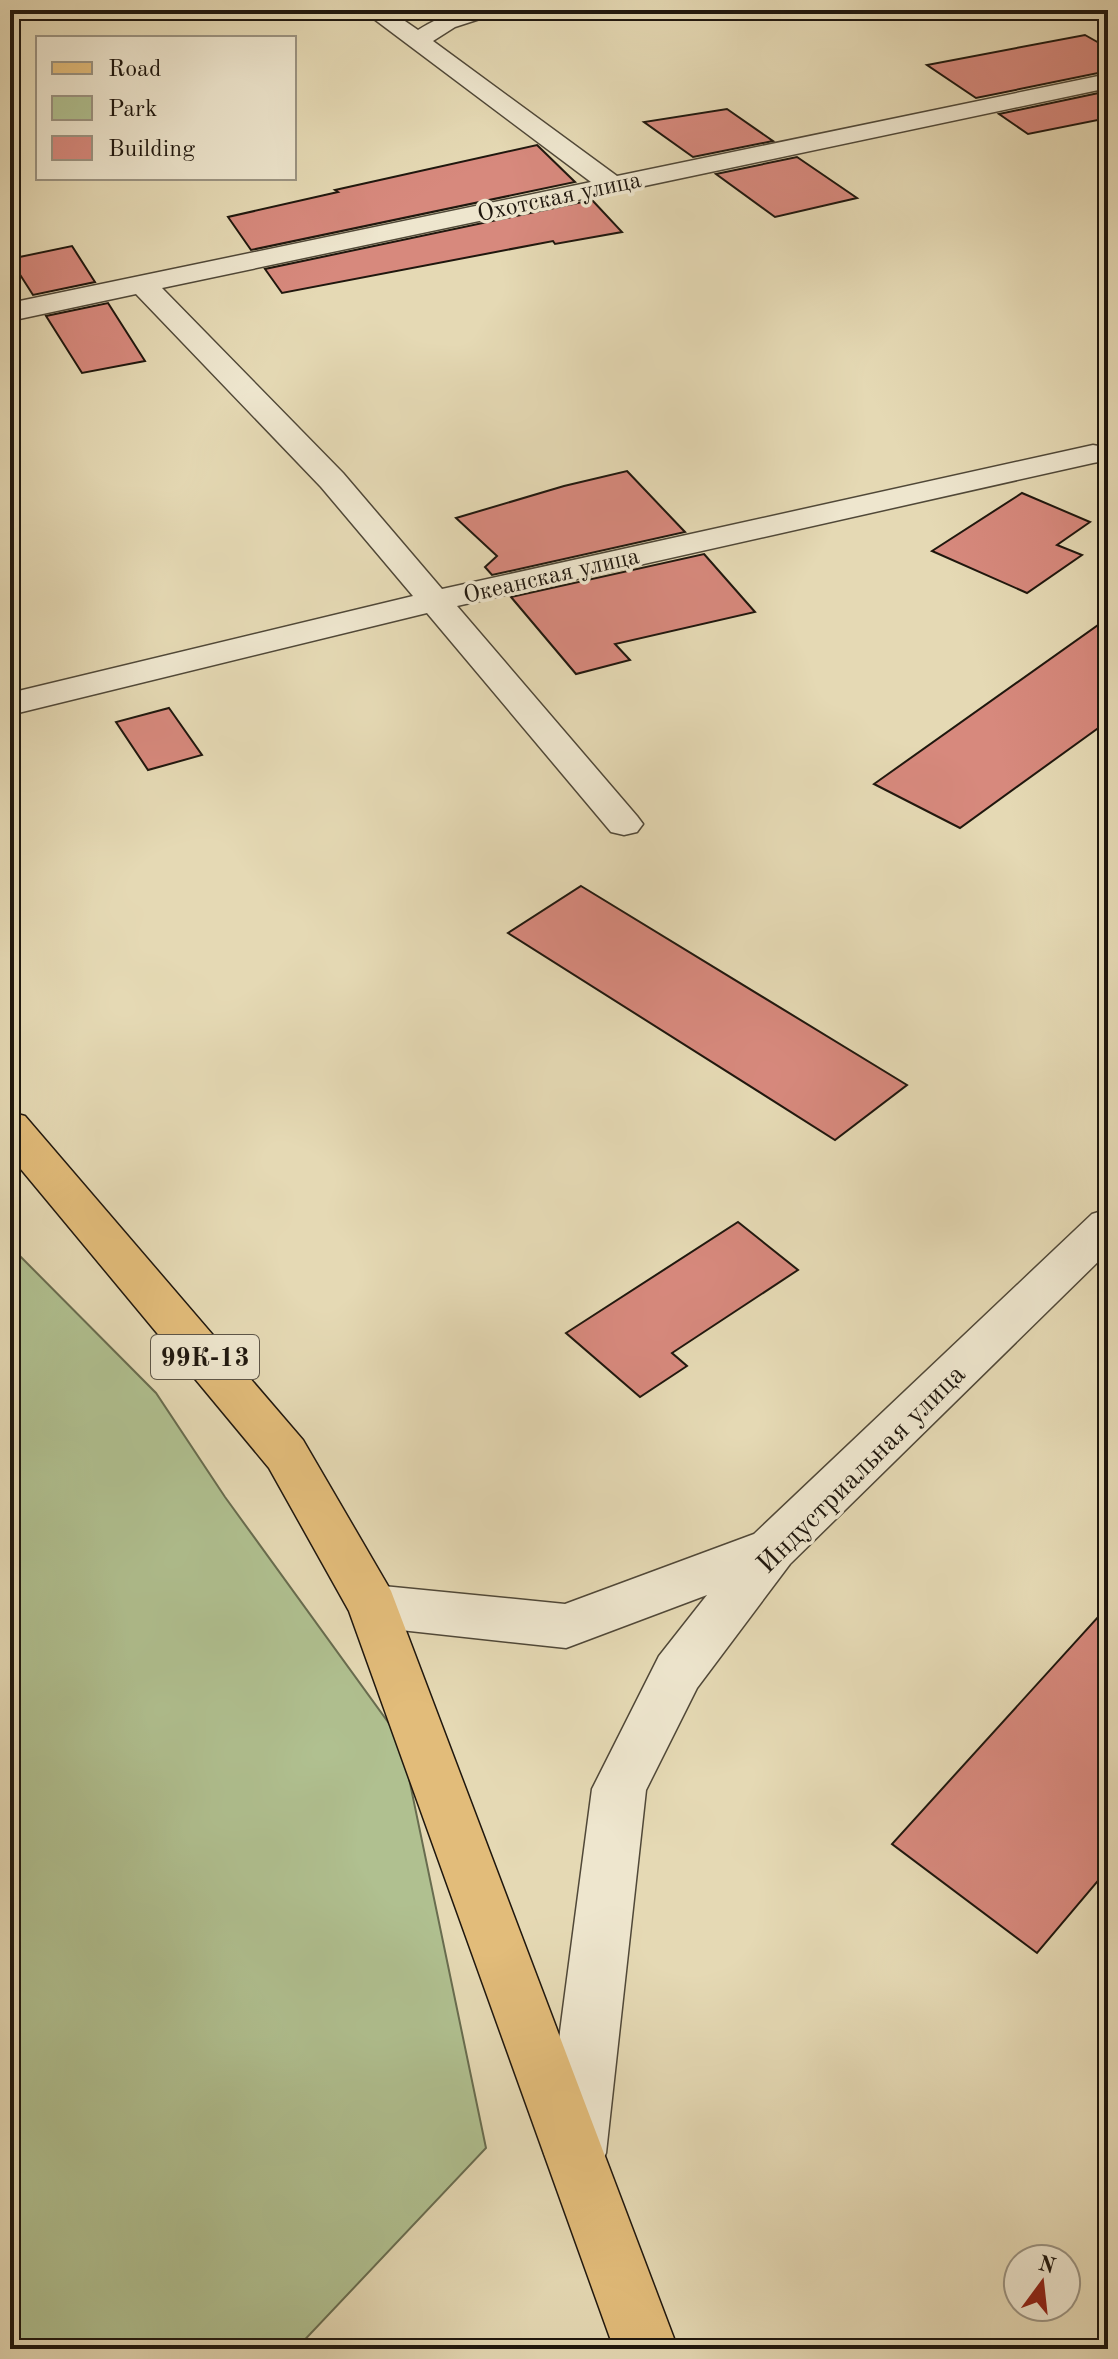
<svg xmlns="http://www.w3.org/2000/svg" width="1118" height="2359" font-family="'Old Standard TT',serif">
	<rect width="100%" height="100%" fill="#e5d9b4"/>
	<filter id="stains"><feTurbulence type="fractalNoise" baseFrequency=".0025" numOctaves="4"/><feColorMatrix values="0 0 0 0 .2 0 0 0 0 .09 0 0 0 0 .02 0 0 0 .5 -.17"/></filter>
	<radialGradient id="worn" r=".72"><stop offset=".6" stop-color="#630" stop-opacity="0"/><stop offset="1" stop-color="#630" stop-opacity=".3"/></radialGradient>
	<polygon fill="#b0c090" stroke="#686c4f" stroke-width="2" points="10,1246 156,1393 225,1497 401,1740 486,2148 296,2349 10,2349"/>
	<g fill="#d7897d" stroke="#1f170e" stroke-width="2">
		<polygon points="1085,35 1108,48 1108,71 976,98 927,65"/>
		<polygon points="1108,91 1108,118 1028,134 999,114"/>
		<polygon points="727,109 773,141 693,157 644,122"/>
		<polygon points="537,145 575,182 251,250 228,217 338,192 335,190"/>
		<polygon points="797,157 857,198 775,217 716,174"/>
		<polygon points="592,200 622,232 555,244 553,241 282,293 265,269"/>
		<polygon points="72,246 95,282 33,295 10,259"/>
		<polygon points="108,303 145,361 82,373 46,316"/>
		<polygon points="627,471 685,532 492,575 485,567 497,556 456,518 564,486"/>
		<polygon points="1022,493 1090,522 1057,545 1082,555 1027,593 932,551"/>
		<polygon points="704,554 755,612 615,644 630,660 576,674 511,597"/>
		<polygon points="1108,618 1108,721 960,828 874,784"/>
		<polygon points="169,708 202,755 148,770 116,722"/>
		<polygon points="581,886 907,1085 835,1140 508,933"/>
		<polygon points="738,1222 798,1270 672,1353 687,1366 640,1397 566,1333"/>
		<polygon points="1108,1606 1108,1869 1037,1953 892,1844"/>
	</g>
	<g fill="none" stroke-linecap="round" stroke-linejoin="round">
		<defs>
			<g id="minor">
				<path d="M362 10H389L418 30C447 12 462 10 496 10L492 15 455 27 433 41 617 176 1108 74V88L162 288 343 473 442 589 1093 445 1104 447 1108 455 1104 461 1093 463 457 606 637 816 643 824 637 832 624 835 611 832 427 613 10 715V693L413 596 321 487 136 294 10 321V303L591 182Z"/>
				<polygon points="1108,1209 1108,1252 790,1564 697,1688 646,1790 606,2153 597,2174 575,2183 553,2174 544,2153 592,1789 659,1656 707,1595 566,1648 373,1627 355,1621 347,1606 355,1591 373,1585 565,1604 754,1534 1092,1214"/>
			</g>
			<polygon id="major" points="10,1112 25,1116 303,1440 391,1591 678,2349 614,2349 349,1611 269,1468 10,1156"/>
		</defs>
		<use href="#minor" stroke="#504838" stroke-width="3"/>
		<use href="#major" stroke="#1f170e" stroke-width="3"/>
		<use href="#minor" fill="#eee6ce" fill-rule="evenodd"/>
		<use href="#major" fill="#e2bc7a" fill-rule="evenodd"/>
	</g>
	<g text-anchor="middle" stroke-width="7" stroke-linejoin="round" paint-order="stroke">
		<g font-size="24" fill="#1f170e" stroke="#eee6ce">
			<text transform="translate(559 196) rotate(-12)" y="8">Охотская улица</text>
			<text transform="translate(551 575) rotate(-13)" y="8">Океанская улица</text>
		</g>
		<rect fill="#eee6ce" stroke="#5d5548" stroke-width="2" x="151" y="1335" width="108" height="44" rx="6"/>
		<g font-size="26" font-weight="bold" fill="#1f170e">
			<text x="205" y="1366">99К-13</text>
		</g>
		<g font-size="28" fill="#1f170e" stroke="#eee6ce">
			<text transform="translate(860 1468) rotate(-45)" y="10">Индустриальная улица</text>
		</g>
	</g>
	<rect width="1118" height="2359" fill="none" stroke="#e5d9b4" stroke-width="40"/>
	<rect x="12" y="12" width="1094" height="2335" fill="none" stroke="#1f170e" stroke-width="4"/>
	<rect x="20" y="20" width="1078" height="2319" fill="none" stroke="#1f170e" stroke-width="2"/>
	<rect x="36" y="36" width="260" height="144" fill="#eee6ce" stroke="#9b9381" stroke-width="2"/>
	<rect x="52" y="62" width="40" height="12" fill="#e2bc7a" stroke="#9b9381" stroke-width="2"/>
	<text x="108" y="76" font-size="24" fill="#1f170e">Road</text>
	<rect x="52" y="96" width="40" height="24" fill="#b0c090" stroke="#9b9381" stroke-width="2"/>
	<text x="108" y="116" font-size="24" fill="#1f170e">Park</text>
	<rect x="52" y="136" width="40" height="24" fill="#d7897d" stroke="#9b9381" stroke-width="2"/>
	<text x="108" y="156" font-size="24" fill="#1f170e">Building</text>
	<g transform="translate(1042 2283) rotate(15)"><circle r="38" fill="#eee6ce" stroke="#9b9381" stroke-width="2"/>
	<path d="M0-6L14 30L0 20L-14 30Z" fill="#8f2418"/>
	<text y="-12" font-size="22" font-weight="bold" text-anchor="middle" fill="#1f170e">N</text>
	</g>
	<rect width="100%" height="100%" filter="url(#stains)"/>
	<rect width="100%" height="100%" fill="url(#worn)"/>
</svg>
